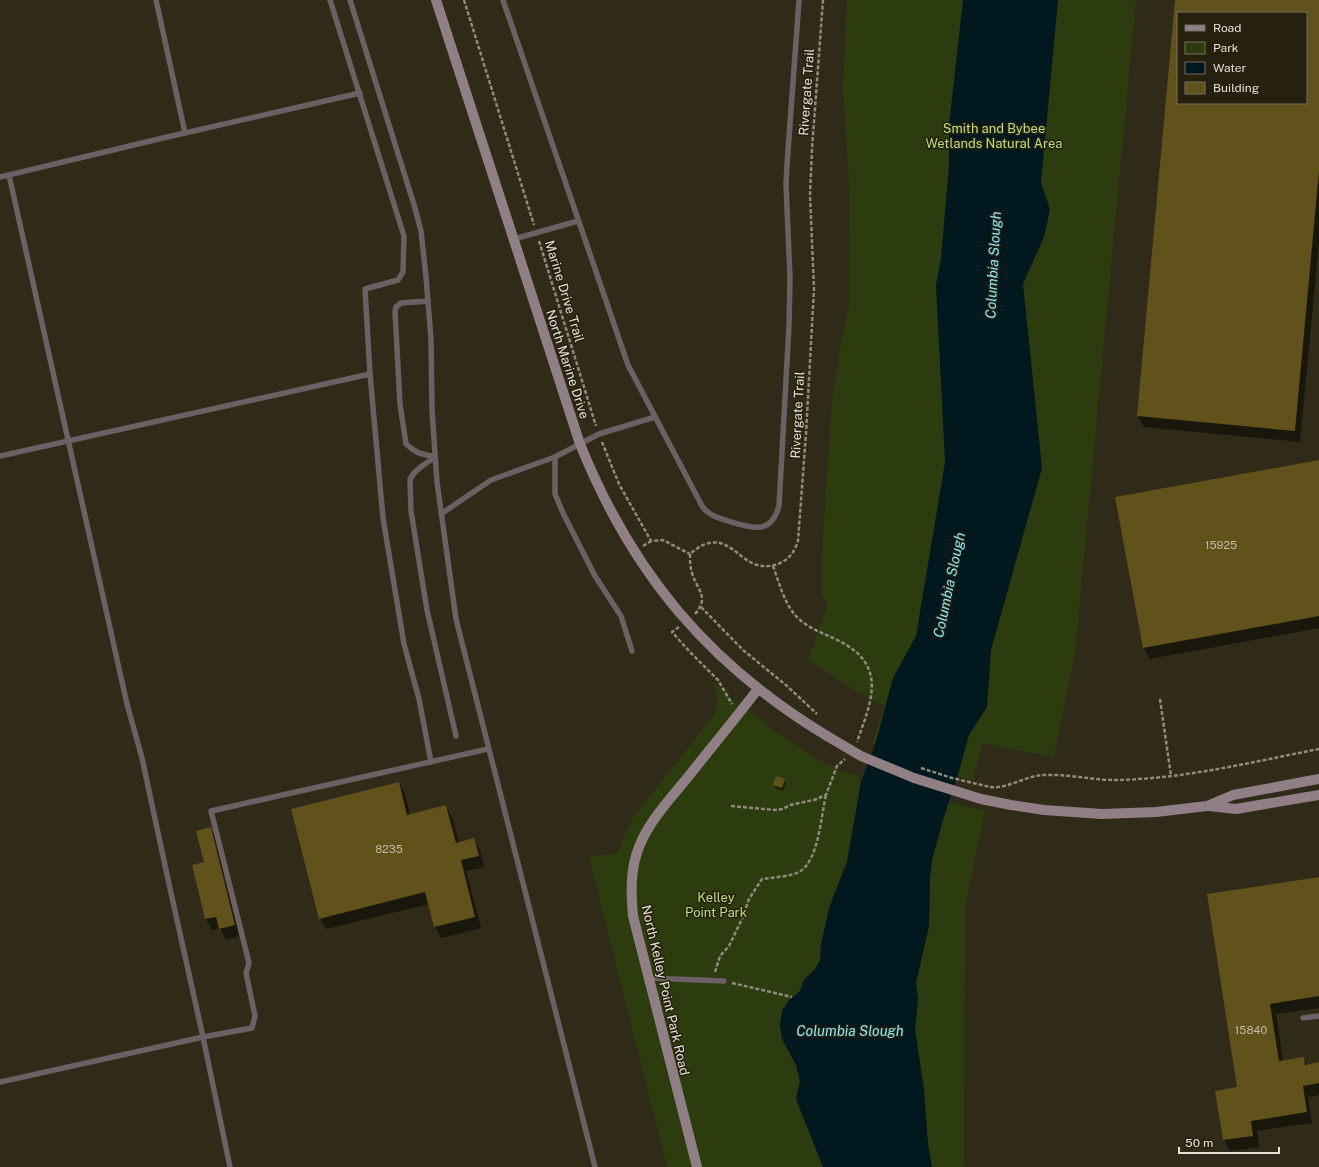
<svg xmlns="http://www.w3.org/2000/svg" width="1319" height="1167" font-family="'Public Sans',sans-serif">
	<rect width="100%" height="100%" fill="#302a18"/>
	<g fill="#2c3c0f">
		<polygon points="847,0 1136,0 1075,654 1054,756 1030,753 983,743 973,780 943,772 872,743 885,706 854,690 808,660 828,603 822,595 822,552 832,400 841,343 849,306 850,200 843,89"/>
		<path d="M709 678 736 702 779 734 818 759 843 772 856 775 861 782 847 862 830 905 821 944 820 960 815 969 804 980 800 991 788 1001 782 1039 796 1065 800 1081 796 1099 823 1167H667L589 857 618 853 624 836 634 816 711 719C721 705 719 691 709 678Z"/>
		<polygon points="948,802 985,811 965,908 964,1167 932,1167 928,1144 915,1029 918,1000 916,983 929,926 930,878 932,860"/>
	</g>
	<polygon fill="#00181e" points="963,0 1058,0 1041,183 1050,209 1044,237 1023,284 1042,468 991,650 987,707 969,735 959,771 942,823 932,860 930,878 929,926 916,983 918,1000 915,1029 924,1090 928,1144 932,1167 823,1167 796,1099 800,1081 796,1065 782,1039 780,1025 782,1011 788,1001 800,991 804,980 815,969 820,960 821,944 830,905 847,862 861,782 876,742 893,678 916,636 945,462 936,285 941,258 949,166 949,125"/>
	<g fill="#0007" fill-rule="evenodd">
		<path d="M1176 0H1319V243L1300 442 1144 427 1138 416ZM1178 13H1306V103H1178Z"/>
		<polygon points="1319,461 1319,628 1150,659 1144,648 1116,498"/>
		<polygon points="784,780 786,783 783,791 776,788 774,785"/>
		<polygon points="399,783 405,794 410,815 446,806 452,817 459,843 474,840 480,850 484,867 466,871 481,928 441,938 435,927 429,904 326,929 320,918"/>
		<polygon points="210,828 217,839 240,936 226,940 220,928 212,930 206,919 193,865 205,863"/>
		<polygon points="1319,878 1319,1008 1276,1014 1283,1061 1303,1058 1308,1065 1319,1063 1319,1095 1308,1097 1312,1123 1257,1131 1259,1147 1230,1151 1224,1140 1216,1091 1238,1088 1208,895"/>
	</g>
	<g fill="#61511b" fill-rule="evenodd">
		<path d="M1175 0H1319V171L1295 431 1137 416ZM1178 13H1306V103H1178Z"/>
		<polygon points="1319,460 1319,616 1143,648 1115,497"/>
		<polygon points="776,776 785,779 782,788 773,785"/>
		<polygon points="399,782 407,815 446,805 456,843 474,838 479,856 461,860 475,917 434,927 425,892 319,919 291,809"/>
		<polygon points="211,827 235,925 219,929 216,917 205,919 192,865 204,862 196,831"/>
		<polygon points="1319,877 1319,996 1270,1004 1279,1061 1304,1057 1305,1065 1319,1062 1319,1083 1303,1086 1307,1112 1251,1121 1253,1136 1223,1140 1215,1091 1237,1087 1207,894"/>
	</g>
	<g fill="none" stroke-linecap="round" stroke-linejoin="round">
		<g stroke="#908b7c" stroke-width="2.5" stroke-dasharray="4 2" stroke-linecap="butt">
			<polyline points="464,0 534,225"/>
			<polyline points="539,241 596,426"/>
			<polyline points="602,442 619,484 651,541 663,540 690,554"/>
			<polyline points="643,546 651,541"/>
			<path d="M773 566C780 585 785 607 800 620 813 631 829 635 843 643 888 668 870 704 857 742"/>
			<polyline points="701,607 743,650 787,686 817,714"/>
			<path d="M695 614C710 597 697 590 692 573 690 567 690 560 690 554 695 550 702 544 709 543 727 539 738 556 752 563 766 570 785 565 793 552 795 549 797 544 798 541L806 434 814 289 810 195 812 149 823 0"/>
			<polyline points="679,627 672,632 689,651 718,680 732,704"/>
			<polyline points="1160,699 1171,776"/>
			<path d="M990 787C1009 789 1026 775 1045 775 1068 774 1092 780 1115 780 1184 779 1252 762 1319 749"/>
			<polyline points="731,806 775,810 783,809 790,805 814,800 826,795 837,766 845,759"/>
			<path d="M715 972 720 956 729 946 742 919 749 899 762 879C771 878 792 876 799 872 819 861 821 815 826 795"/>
			<polyline points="732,983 792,997"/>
		</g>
		<g stroke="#6b6164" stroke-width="5.5">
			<polyline points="156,0 185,133"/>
			<polyline points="330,0 404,236 403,272 398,280 365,289 370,374 383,518 404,644 419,699 431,762"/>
			<polyline points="350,0 415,208 421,231 426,277 431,339 432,410 437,482 456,619 595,1167"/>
			<path d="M503 0 628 365 702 506C709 516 720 518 731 522 753 528 771 535 779 506L789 326 790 278 786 184 787 165 799 0"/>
			<polyline points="9,175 127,704 142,758 169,884 203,1037 230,1167"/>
			<polyline points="0,177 163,138 360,93"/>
			<polyline points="514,239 578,221"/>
			<polyline points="428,301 401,303 396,307 395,312 400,404 406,444 412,449 419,453 435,457"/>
			<polyline points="0,456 370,374"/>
			<path d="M435 457C426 464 414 469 410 480L411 511 427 610 456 736"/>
			<polyline points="555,457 555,494 563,513 595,576 621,616 632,651"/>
			<polyline points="441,514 491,480 555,457 599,434 655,417"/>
			<polyline points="648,978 724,981"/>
			<polyline points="1303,1018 1319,1016"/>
			<polyline points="0,1082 203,1037 252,1028 255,1016 246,973 249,963 211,811 488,749"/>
		</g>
		<g stroke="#907f85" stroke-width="10">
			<path d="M436 0 580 444C632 573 708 664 827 736"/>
			<polyline points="914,778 981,799 1011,805 1044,810 1102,814 1156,812 1207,806 1233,795 1319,779"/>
			<polyline points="1209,806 1236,809 1319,795"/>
			<path d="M697 1167 633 916C631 893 630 869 639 847 649 821 670 799 688 777 711 748 735 719 758 689"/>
		</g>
		<polyline stroke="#908b7c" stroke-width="2.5" stroke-dasharray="4 2" stroke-linecap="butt" points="921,768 952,778 990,787"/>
		<polyline stroke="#907f85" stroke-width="10" points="827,736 861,756 914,778"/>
	</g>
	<g text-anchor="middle" stroke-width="3" stroke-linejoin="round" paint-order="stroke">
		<g font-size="11" fill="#c4bda7">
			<text x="1221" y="549">15925</text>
			<text x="389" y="853">8235</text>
			<text x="1251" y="1034">15840</text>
		</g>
		<g font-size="13" fill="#e5e1d6" stroke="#26210f">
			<text transform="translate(806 92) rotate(-86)" y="5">Rivergate Trail</text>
			<text transform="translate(565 291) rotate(73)" y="5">Marine Drive Trail</text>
			<text transform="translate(568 364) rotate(72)" y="5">North Marine Drive</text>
			<text transform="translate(797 415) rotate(-87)" y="5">Rivergate Trail</text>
			<text transform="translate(666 990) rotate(77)" y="5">North Kelley Point Park Road</text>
		</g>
		<g font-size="13" fill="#badd83" stroke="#26210f">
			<text x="994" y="133">Smith and Bybee<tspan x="994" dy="15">Wetlands Natural Area</tspan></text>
			<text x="716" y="902">Kelley<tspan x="716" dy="15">Point Park</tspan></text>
		</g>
		<g font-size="14" font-style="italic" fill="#84e9fe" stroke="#26210f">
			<text transform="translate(993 265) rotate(-87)" y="5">Columbia Slough</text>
			<text transform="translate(949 585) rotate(-78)" y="5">Columbia Slough</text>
			<text x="850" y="1036">Columbia Slough</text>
		</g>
	</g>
	<rect x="1177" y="12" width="130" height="92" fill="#26210f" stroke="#726e5f"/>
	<rect x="1185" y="25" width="20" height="6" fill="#907f85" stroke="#726e5f"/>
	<text x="1213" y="32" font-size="12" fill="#e5e1d6">Road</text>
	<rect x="1185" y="42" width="20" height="12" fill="#2c3c0f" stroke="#726e5f"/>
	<text x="1213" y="52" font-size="12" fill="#e5e1d6">Park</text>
	<rect x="1185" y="62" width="20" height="12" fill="#00181e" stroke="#726e5f"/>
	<text x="1213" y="72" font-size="12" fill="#e5e1d6">Water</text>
	<rect x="1185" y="82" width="20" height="12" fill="#61511b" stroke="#726e5f"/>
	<text x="1213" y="92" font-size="12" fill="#e5e1d6">Building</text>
	<path d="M1179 1147v6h100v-6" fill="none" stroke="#e5e1d6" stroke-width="2"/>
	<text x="1185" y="1147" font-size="12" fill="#e5e1d6" stroke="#26210f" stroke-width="3" paint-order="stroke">50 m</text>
</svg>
